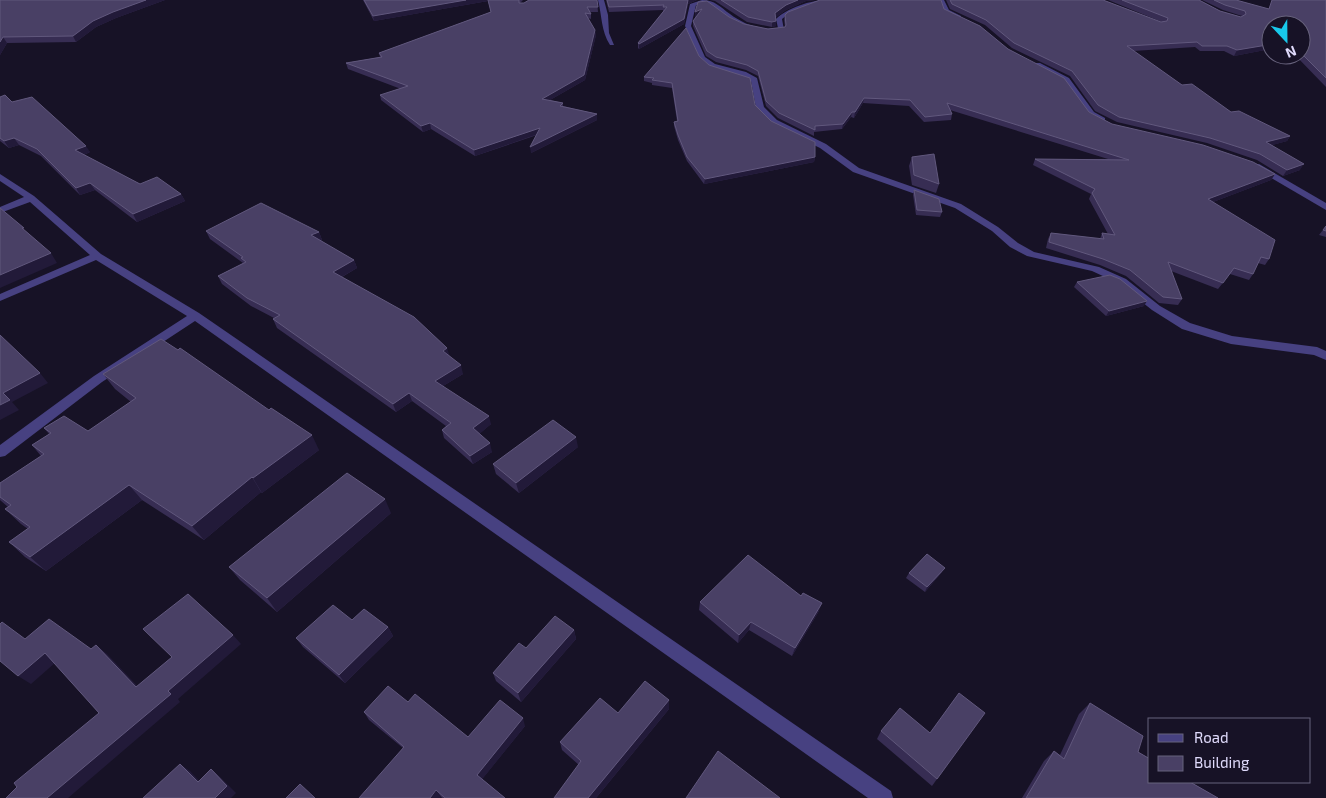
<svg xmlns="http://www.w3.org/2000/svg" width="1326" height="798" font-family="'Exo 2',sans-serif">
	<rect width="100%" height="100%" fill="#171226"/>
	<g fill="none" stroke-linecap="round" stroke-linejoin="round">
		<g fill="#474181" fill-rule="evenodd">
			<path d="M598 0H604L608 15 609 33 614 45H610C601 31 602 16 598 0Z"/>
			<path d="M702 0C715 0 720 7 730 14 743 24 761 31 778 28L776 19C787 8 811 0 827 0L787 15 782 19 784 30C763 35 740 29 723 15 718 11 714 6 707 4L696 5 691 26 705 57 715 64 746 72 757 78 764 107 777 120 826 144 859 168 961 204 998 227 1018 243 1034 252 1099 267 1126 279 1160 306 1190 323 1232 336 1317 347 1326 351V360L1314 355 1231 344 1182 329 1152 310 1118 283 1092 271 1027 256 1010 247 992 231 955 208 853 172 820 148 771 124 756 108 751 81 740 76 709 68 700 59 685 26 690 4Z"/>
			<polygon points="938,0 944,0 949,10 961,16 961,18 944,12"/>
			<path d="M1034 63H1040L1069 78 1094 112 1105 118V122C1083 124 1076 93 1063 81 1056 75 1043 71 1034 67Z"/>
			<polygon points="1259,164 1326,203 1326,210 1256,169 1256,165"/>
			<polygon points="0,174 34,196 101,254 199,313 891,791 893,798 868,798 195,321 102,382 5,456 0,457 0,445 94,376 187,316 96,260 0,301 0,294 90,255 30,202 0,213 0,207 24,197 0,181"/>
		</g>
	</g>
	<g fill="#372d53">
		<polygon points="0,0 165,0 116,18 96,27 76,42 7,43 0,55"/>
		<polygon points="363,0 523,0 520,3 524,3 597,0 598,12 590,12 591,14 591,19 588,18 596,35 585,80 550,100 563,103 563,106 597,114 597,120 531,153 537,135 475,156 431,129 423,132 381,100 380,95 401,89 348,69 346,63 380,57 379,53 491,12 488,1 374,21"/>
		<polygon points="606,0 697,0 688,4 684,24 639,49 638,48 638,43 663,12 663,10 609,12"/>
		<polygon points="710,0 815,0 806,1 786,10 776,17 776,26 772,27 747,22 715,1"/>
		<polygon points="946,0 1103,0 1161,22 1162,22 1108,0 1199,0 1220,11 1241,17 1242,16 1223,10 1202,0 1236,0 1269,9 1272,0 1326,0 1326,87 1295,55 1301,55 1301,25 1271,25 1270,53 1265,50 1234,56 1224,51 1200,51 1195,47 1133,51 1182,85 1231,112 1290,136 1287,141 1272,145 1300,170 1283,176 1257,160 1207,143 1117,122 1095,111 1070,76 1012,48 985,25 950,9"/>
		<polygon points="944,9 1008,49 1089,112 1112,124 1275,174 1271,180 1213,202 1269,259 1265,265 1258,263 1253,274 1249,280 1230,274 1218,289 1171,271 1182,299 1178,305 1159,303 1126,276 1100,265 1046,248 1048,239 1051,233 1100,239 1102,233 1108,234 1089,199 1091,194 1033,165 1035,159 1108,159 950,110 952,114 951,120 924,122 909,106 863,103 854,118 851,117 842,129 814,132 814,136 778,118 766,106 758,76 746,70 716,62 706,56 693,26 693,21 696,17 695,17 695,12 729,17 744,24 768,29 785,27 784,20 785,15"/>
		<polygon points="699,56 709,65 755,105 771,121 815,157 814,162 704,184 687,161 678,140 674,126 674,122 677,121 672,88 652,85 652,83 644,81 644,77"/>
		<polygon points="0,97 12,102 90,152 84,155 140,184 181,194 185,201 137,222 95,190 80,195 41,156 19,145 9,148 0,141"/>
		<polygon points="912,157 939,184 936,193 912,185 909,166"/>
		<polygon points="914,190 942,212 940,217 916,215 913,195"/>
		<polygon points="1326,226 1326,237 1319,235"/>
		<polygon points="206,231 319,232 322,240 320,241 354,260 357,268 342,277 449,356 463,374 443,386 491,424 479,434 492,452 473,464 444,438 442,430 446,426 412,401 396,412 277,328 273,319 274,318 251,306 222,284 218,276 243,263 210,239"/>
		<polygon points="1077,282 1144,306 1106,316 1074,287"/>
		<polygon points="103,374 319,450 262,493 261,492 204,540 142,500 46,571 25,557 9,542 28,529 21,524 5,509 8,507 0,500 0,483 41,456 32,445 49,434 44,428 88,431 131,402 115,389"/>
		<polygon points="578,447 519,493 496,474 493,464"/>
		<polygon points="391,513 277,612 240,580 229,567"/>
		<polygon points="942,572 925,592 906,578 909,573"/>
		<polygon points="700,602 819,611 792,656 749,630 738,643 699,610"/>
		<polygon points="352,620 388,627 393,636 345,683 303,647 296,638"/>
		<polygon points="574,630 576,639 521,702 496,681 493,673 526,648"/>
		<polygon points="669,700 669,709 596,798 554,798 579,765 562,750 560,742 618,713"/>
		<polygon points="408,702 468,737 525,726 482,779 505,798 442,798 403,748 369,720 364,712"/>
		<polygon points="1090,703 1138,752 1218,798 1022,798 1044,761 1054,751 1060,755 1079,714"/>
		<polygon points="881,731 937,779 932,786 877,739"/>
	</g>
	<g fill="#221a39">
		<polygon points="146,0 165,0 116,18 96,27 76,42 73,36 93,21 113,12"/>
		<polygon points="466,0 488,0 488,1 374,21 373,16"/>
		<polygon points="688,0 697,0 688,4 684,24 639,49 639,44"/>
		<polygon points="798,0 815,0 806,1 786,10 775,18 775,13 786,5"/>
		<polygon points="702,9 701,14 695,17 695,12"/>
		<polygon points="776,21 776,26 772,27 772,22"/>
		<polygon points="595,30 596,35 585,80 543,104 542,99"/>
		<polygon points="3,37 7,43 0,55 0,42"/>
		<polygon points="1267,45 1265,50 1234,56 1237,50"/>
		<polygon points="864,98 863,103 854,118 855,112"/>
		<polygon points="852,112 851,117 842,129 843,124"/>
		<polygon points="597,114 597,120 531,153 530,147"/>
		<polygon points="430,123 431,129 423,132 421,126"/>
		<polygon points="540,128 541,133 475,156 474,150"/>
		<polygon points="1290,136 1287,141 1262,148 1266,142"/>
		<polygon points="14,138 19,145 9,148 4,141"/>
		<polygon points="86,146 90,152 79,157 75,150"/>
		<polygon points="815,157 814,162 704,184 705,179"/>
		<polygon points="1304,164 1300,170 1283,176 1287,170"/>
		<polygon points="1275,174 1271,180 1205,205 1208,199"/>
		<polygon points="90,183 95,190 80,195 76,188"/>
		<polygon points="181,194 185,201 137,222 133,214"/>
		<polygon points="319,232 322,240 314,244 311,235"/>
		<polygon points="51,253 57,263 0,288 0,275"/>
		<polygon points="354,260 357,268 336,280 333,272"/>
		<polygon points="1147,301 1144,306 1106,316 1109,311"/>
		<polygon points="447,348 450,357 443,351"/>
		<polygon points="461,365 463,374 438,389 435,381"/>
		<polygon points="40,373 48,383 12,402 19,410 0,420 0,405 3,393"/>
		<polygon points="409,393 412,401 396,412 393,404"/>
		<polygon points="489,416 491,424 476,437 473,428"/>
		<polygon points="312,435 319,450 262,493 253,478"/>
		<polygon points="576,437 578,447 519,493 516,483"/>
		<polygon points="490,443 492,452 473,464 470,456"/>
		<polygon points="252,477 261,492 204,540 192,526"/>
		<polygon points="129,485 142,500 46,571 30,557"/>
		<polygon points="385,499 391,513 277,612 267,598"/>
		<polygon points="945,568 942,572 925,592 927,587"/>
		<polygon points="822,603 819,611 792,656 795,648"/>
		<polygon points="751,622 749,630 738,643 739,635"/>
		<polygon points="388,627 393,636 345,683 339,675"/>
		<polygon points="574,630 576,639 521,702 518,693"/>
		<polygon points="233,635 241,644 178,699 180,702 68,798 47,798 168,691"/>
		<polygon points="96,645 107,654 146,695 136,687"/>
		<polygon points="45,653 56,662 31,684 18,676"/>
		<polygon points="669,700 669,709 596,798 588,798"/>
		<polygon points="523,718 525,726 480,782 477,775"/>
		<polygon points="180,764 190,771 207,789 198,782"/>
		<polygon points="211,769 220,777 236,793 231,798 215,798"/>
		<polygon points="436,790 441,797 440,798 430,798"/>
	</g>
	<g fill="#494065" stroke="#61587d">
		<polygon points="0,0 146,0 113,12 93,21 73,36 3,37 0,42"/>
		<polygon points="364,0 466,0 373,16"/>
		<polygon points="488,0 519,0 519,3 524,3 529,0 597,0 598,7 587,7 591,14 585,13 595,30 584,75 542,99 563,103 560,106 597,114 530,147 540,128 474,150 430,123 421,126 380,95 408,86 346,63 382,57 379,53 491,12"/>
		<polygon points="607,0 688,0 684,19 639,44 638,43 667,7 663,7 664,5 609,7"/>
		<polygon points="721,0 798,0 786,5 775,13 776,21 772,22 748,17"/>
		<polygon points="820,0 941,0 944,9 980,26 1008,49 1064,78 1089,112 1112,124 1203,145 1253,162 1275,174 1208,199 1275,240 1269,259 1261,257 1253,274 1234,268 1223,283 1168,262 1182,299 1163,297 1130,270 1103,259 1049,242 1051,233 1104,239 1102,233 1115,235 1092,193 1095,189 1035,159 1129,160 947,103 952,114 925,117 910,100 864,98 855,112 852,112 843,124 815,126 815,130 779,113 766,101 758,71 747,65 716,57 707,51 693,21 702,9 695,12 698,2 707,1 729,17 744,24 768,29 785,27 786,25 785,15 788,12"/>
		<polygon points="950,0 1103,0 1161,22 1167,21 1168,18 1122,0 1199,0 1220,11 1241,17 1246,14 1245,11 1225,5 1214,0 1236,0 1269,9 1272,0 1326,0 1326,78 1301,53 1301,25 1271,25 1271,47 1267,45 1237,50 1227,46 1202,46 1197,42 1127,46 1182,85 1192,84 1231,112 1239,111 1290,136 1266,142 1304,164 1287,170 1260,154 1210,138 1119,117 1098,105 1072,71 1014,43 986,20 952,4"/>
		<polygon points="686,28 699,56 709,65 750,78 755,105 771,121 815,142 815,157 705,179 687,157 678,135 674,122 678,121 672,83 652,80 654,78 644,77"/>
		<polygon points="5,95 12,102 32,97 86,146 75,150 140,184 157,177 181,194 133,214 90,183 76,188 37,149 14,138 4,141 0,138 0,97"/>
		<polygon points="934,154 939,184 914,175 912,157"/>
		<polygon points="914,190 939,199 942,212 917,210"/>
		<polygon points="261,203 319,232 311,235 354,260 333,272 414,317 447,348 443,351 461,365 435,381 489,416 473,428 490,443 470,456 442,430 451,423 409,393 393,404 273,319 280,315 247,298 218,276 246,262 241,258 243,257 206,231"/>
		<polygon points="0,208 24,228 22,228 51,253 0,275"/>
		<polygon points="1326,226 1326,231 1323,230"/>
		<polygon points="1110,275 1120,279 1147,301 1109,311 1077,282"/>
		<polygon points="0,335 40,373 3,393 10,400 0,405"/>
		<polygon points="161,339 178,350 180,348 269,410 271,408 312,435 253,478 252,477 192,526 129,485 30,557 9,542 30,527 5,509 11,505 0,497 0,483 44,454 32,445 51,433 44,428 64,416 88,431 136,398 103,374"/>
		<polygon points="553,420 576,437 516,483 493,464"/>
		<polygon points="347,473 385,499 267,598 229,567"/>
		<polygon points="927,554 945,568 927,587 909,573"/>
		<polygon points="748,555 801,596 803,593 822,603 795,648 751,622 739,635 700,602"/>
		<polygon points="188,594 233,635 168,691 171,694 47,798 6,798 17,787 14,783 99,713 45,653 18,676 0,661 0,624 2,622 25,639 49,619 91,649 96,645 136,687 172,657 143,629"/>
		<polygon points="333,605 352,620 364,609 388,627 339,675 296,638"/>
		<polygon points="555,616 574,630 518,693 493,673 519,643 526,648"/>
		<polygon points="645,681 669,700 588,798 554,798 581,761 560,742 600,698 618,713"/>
		<polygon points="388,686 408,702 415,694 468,737 500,700 523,718 477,775 505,798 445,798 436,790 430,798 359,798 404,747 364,712"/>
		<polygon points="959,693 985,713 937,779 881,731 900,708 930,733"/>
		<polygon points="1090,703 1143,736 1138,752 1150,759 1150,782 1190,782 1218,798 1026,798 1054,751 1064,759"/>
		<polygon points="718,751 780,798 686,798"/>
		<polygon points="180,764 198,782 211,769 227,786 215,798 143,798"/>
		<polygon points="300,784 315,798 286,798"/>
	</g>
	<rect x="1148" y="718" width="162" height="65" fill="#171226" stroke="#67627c"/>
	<rect x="1158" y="734" width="25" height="8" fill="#474181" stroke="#67627c"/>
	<text x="1194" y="743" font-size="15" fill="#e0dbfc">Road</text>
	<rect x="1158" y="756" width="25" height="15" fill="#494065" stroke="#67627c"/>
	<text x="1194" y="768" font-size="15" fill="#e0dbfc">Building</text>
	<g transform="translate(1286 40) rotate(158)"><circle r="24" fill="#171226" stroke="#67627c"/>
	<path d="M0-4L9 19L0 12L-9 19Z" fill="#18c9eb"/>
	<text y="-8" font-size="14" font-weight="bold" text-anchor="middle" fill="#e0dbfc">N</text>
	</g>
</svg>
